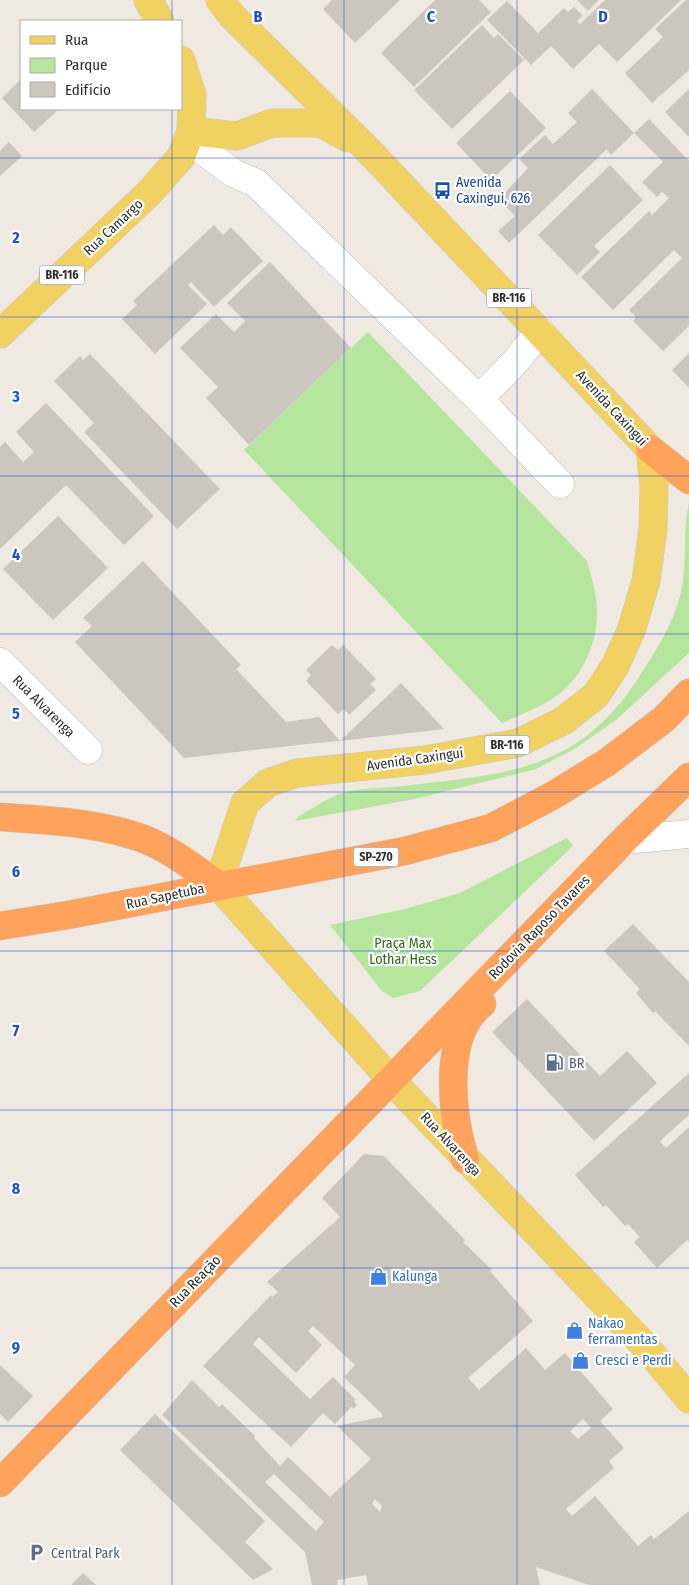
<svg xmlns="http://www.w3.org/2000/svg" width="689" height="1585" font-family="'Fira Sans Condensed',sans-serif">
	<rect width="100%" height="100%" fill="#efe9e1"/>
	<g fill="#b6e59e">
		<path d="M368 332 587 561C592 578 597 595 597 613 597 648 579 685 547 702 533 710 517 716 502 723L244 450Z"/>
		<path d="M689 503V653L616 720 576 748 536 769 414 799 295 821 299 816C313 809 328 797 343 793 361 788 383 788 403 786 506 774 578 772 639 677 656 650 674 623 681 592 688 563 682 530 689 503Z"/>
		<polygon points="567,838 573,846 420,991 393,998 382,991 330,925 405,909 460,893"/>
	</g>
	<g fill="#cbc7bf" fill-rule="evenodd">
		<polygon points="332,0 400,0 355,43 323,9"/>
		<polygon points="435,0 479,0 491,12 414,87 381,53"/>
		<polygon points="577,0 599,0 588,11"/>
		<polygon points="605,0 681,0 617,62 599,44 573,69 551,46 531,65 487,20 507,1 538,33 564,8 568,12 574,7 583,16 577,21 580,24"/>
		<polygon points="686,0 689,0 689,70 652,103 625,73 663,37 655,29"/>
		<polygon points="482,25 494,38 498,34 524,60 452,129 414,90"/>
		<polygon points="21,79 21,109 59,109 34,132 2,98"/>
		<polygon points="592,89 634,133 611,155 607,149 509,243 498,231 515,216 499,199 528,168 519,159 545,135 553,144 577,122 568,113"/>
		<polygon points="689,89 689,137 665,112"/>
		<polygon points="510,91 546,128 491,180 456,143"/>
		<polygon points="649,119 689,161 689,326 663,351 633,321 636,317 629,310 682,258 674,250 613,310 581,277 649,211 652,215 669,198 662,192 657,197 642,182 663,162 634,133"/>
		<polygon points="9,142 22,156 0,176 0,151"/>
		<polygon points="610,165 643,200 594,246 600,252 577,275 538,235"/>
		<polygon points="214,225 223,235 231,227 263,261 214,307 191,282 188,285 207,304 155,354 122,319 137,305 133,301"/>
		<polygon points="270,262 351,348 249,445 206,398 218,387 180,348 216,314 234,332 245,321 227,303"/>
		<polygon points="689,353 689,388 672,370"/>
		<polygon points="90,354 220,489 177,529 84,432 94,423 54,381 80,356 83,360"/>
		<polygon points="46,403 154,516 124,545 66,485 0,549 0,447 5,442 23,462 34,452 16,432"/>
		<polygon points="58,516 108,568 53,620 3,569"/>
		<polygon points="143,561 241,665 236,669 286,722 319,717 340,741 401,683 444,729 340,741 307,744 184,758 75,642 92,626 83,618"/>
		<polygon points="332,645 338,650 343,645 376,679 370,684 376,690 349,715 344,709 338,714 306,681 311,675 306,670"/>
		<polygon points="633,924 689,982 689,1046 655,1011 653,1013 636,993 640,989 604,951"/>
		<polygon points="527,999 600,1076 627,1051 657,1083 594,1141 492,1032"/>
		<polygon points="689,1073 689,1115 660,1141 666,1148 689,1127 689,1242 687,1240 657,1268 634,1242 640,1237 628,1224 625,1226 606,1205 603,1207 575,1175"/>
		<path d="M364 1154 384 1156 465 1240 463 1242 492 1270 490 1271 533 1321 468 1378 479 1390 526 1348 545 1370 565 1353 613 1409 600 1421 624 1448 609 1461 614 1468 566 1509 572 1516 595 1496 638 1546 651 1535 654 1539 689 1511V1585H589L536 1567 540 1585H368L366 1575 337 1580 338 1585H312L305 1552 162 1415 192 1380 219 1407 222 1404 255 1436 254 1438 280 1466 288 1457 330 1497 371 1459 337 1426 382 1417V1414L344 1377 355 1365 313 1326 308 1331 322 1345 296 1373 259 1337 253 1344 310 1399 333 1377 356 1400 354 1401 357 1405 353 1409 351 1407 335 1424 323 1413 291 1447 203 1366 271 1295 272 1297 278 1292 267 1282 340 1217 322 1198ZM583 1419 591 1428 578 1439 570 1431ZM274 1474 324 1522 316 1531 265 1482ZM375 1499 382 1506 380 1512 372 1504Z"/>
		<polygon points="0,1365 33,1396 8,1422 0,1414"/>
		<polygon points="155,1414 265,1521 245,1542 273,1569 253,1580 120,1450"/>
		<polygon points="83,1573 96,1585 71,1585"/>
	</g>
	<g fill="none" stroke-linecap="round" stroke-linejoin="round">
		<defs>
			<g id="minor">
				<polyline points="189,140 233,173 256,183 479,399 560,484"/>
				<polyline points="479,399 516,361 540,331"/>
				<polyline points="0,662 88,750"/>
				<polyline points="624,840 689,834"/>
			</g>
			<g id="major">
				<polyline points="148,0 160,21"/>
				<polyline points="220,0 232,16 367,149 650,449 654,486 653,529 646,581 631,631 615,666 596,695 563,721 518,743 425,760 297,773 268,783 245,803 218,885 391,1080 646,1347 689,1399"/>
				<polyline points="191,131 237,136 272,123 321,123 348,138"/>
				<polyline points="0,334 149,193 181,157 191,131 192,95 181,60"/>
			</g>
			<g id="highway">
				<polyline points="650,449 689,480"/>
				<path d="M0 817C44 820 89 822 132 835 162 843 193 867 218 885"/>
				<polyline points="0,926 68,915 405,851 491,828 552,796 606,763 664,719 689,693"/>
				<path d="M465 1159C452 1117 441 1035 482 1004"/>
				<polyline points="0,1483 624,840 689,777"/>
			</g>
		</defs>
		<use href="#minor" stroke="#b4b7c1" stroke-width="29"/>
		<use href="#major" stroke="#c9c9c9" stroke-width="29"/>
		<use href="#highway" stroke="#c9c9c9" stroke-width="29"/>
		<use href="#minor" stroke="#fff" stroke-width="28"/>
		<use href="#major" stroke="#f2d163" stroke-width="28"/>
		<use href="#highway" stroke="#ffa35c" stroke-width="28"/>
	</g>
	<path fill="none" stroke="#1d4ed8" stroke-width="1" stroke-opacity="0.55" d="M172 0V21M344 0V1585M517 0V1585M172 109V1585M0 158H689M0 317H689M0 476H689M0 634H689M0 792H689M0 951H689M0 1110H689M0 1268H689M0 1426H689"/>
	<defs>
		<symbol id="bus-bare" viewBox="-9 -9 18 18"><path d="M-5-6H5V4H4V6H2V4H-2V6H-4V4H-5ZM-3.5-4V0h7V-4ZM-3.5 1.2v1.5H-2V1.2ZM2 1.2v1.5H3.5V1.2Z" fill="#1a4fb4" stroke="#fff" stroke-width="2.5" paint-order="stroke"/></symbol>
		<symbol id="fuel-bare" viewBox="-9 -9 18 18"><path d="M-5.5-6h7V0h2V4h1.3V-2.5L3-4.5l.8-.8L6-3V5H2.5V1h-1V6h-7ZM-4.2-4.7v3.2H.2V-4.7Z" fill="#5c6f8a" stroke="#fff" stroke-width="2.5" paint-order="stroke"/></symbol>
		<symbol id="shop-bare" viewBox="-9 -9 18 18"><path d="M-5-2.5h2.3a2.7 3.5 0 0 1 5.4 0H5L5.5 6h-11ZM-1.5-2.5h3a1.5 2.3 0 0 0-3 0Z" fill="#3f7fe0" stroke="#fff" stroke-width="2.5" paint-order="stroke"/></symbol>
		<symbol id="parking-bare" viewBox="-9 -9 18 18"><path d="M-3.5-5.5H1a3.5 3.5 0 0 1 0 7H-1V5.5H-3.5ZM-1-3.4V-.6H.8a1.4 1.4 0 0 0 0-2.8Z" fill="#5c6f8a" stroke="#fff" stroke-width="2.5" paint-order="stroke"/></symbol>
	</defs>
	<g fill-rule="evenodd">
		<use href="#bus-bare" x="430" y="178" width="25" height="25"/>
		<use href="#fuel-bare" x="542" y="1050" width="25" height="25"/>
		<use href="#shop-bare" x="366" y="1264" width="25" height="25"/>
		<use href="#shop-bare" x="562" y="1318" width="25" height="25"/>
		<use href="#shop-bare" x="568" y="1348" width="25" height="25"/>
		<use href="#parking-bare" x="24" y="1540" width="25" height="25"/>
	</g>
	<g text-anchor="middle" stroke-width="4.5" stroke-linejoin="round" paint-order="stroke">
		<g fill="#fff" stroke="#6d6d6d" stroke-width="1">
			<rect x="39.5" y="265.5" width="45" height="19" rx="4"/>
			<rect x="486.5" y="288.5" width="45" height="19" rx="4"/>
			<rect x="484.5" y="735.5" width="45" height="19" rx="4"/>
			<rect x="353.5" y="847.5" width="45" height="19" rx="4"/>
		</g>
		<g font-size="12" font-weight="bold" fill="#2e2e2e">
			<text x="62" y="279">BR-116</text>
			<text x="509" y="302">BR-116</text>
			<text x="507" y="749">BR-116</text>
			<text x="376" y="861">SP-270</text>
		</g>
		<g font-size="14" fill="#164399" stroke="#fff" text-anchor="start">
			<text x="456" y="187">Avenida<tspan x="456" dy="16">Caxingui, 626</tspan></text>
		</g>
		<g font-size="14" fill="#2e2e2e" stroke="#fff">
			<text transform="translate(113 227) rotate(-43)" y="5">Rua Camargo</text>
			<text transform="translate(612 408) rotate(47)" y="5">Avenida Caxingui</text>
			<text transform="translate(44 706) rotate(45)" y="5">Rua Alvarenga</text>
			<text transform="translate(415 759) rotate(-8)" y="5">Avenida Caxingui</text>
			<text transform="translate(165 896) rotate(-12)" y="5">Rua Sapetuba</text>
			<text transform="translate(539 927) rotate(-46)" y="5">Rodovia Raposo Tavares</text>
			<text transform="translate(451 1144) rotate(47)" y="5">Rua Alvarenga</text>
			<text transform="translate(195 1281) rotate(-46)" y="5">Rua Reação</text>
		</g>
		<g font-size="14" fill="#2c6e1b" stroke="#fff">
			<text x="403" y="948">Praça Max<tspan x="403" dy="16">Lothar Hess</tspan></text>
		</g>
		<g font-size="14" fill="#4e5e75" stroke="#fff" text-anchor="start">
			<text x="569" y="1068">BR</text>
			<text x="51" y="1558">Central Park</text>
		</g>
		<g font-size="14" fill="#366cbe" stroke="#fff" text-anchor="start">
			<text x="392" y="1281">Kalunga</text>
			<text x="588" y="1328">Nakao<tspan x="588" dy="16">ferramentas</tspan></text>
			<text x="595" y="1365">Cresci e Perdi</text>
		</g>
	</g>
	<g font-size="16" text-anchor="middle" font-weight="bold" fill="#1d4ed8" stroke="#fff" stroke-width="4.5" stroke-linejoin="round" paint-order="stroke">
		<text x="258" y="22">B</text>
		<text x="431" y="22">C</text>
		<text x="603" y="22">D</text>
		<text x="16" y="243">2</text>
		<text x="16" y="402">3</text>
		<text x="16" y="560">4</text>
		<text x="16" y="719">5</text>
		<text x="16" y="877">6</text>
		<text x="16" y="1036">7</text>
		<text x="16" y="1194">8</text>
		<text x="16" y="1353">9</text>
	</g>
	<rect x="20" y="20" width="162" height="90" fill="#ffffff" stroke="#ababab"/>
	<rect x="30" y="36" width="25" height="8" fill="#f2d163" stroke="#ababab"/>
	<text x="65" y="45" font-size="15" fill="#2e2e2e">Rua</text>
	<rect x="30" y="58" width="25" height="15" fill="#b6e59e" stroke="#ababab"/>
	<text x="65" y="70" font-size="15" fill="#2e2e2e">Parque</text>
	<rect x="30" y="82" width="25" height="15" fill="#cbc7bf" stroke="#ababab"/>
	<text x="65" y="95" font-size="15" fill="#2e2e2e">Edifício</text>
</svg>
